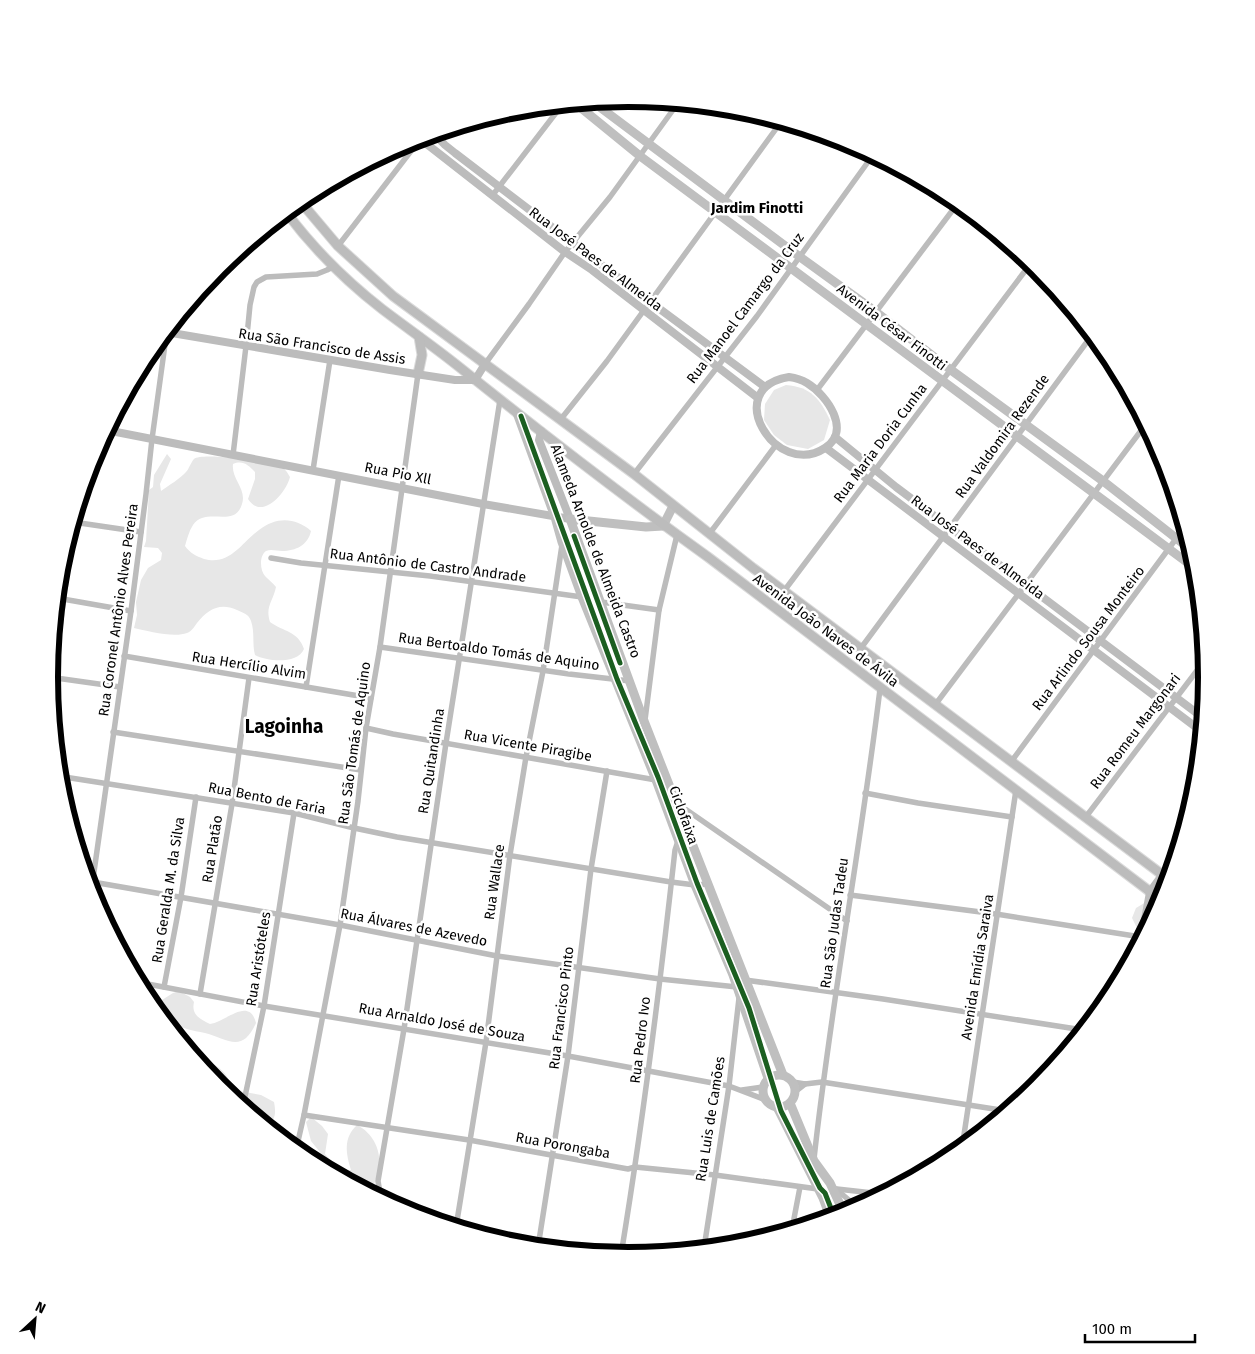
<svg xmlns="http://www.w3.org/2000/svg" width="1255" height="1354" font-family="'Fira Sans',sans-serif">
	<rect width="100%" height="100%" fill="#fff"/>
	<g fill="#e7e7e7">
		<path d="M786 385C811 387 820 399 830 420L824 440 808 449 787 445 774 435 764 420 765 404 774 390Z"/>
		<path d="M167 454 171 459 160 484 161 491C168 486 181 478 186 472 189 469 191 462 194 459 203 452 267 462 279 466 285 468 287 472 290 477 286 493 262 521 248 499L255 479V472C248 465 243 460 233 464 231 479 247 489 242 504 235 529 206 506 193 525 189 531 187 539 185 546 190 553 196 556 204 559 230 566 241 543 259 530 276 517 295 517 311 531 308 545 296 551 282 551 277 551 271 549 266 551 259 556 260 570 265 576 269 580 272 582 276 587 273 602 265 606 270 622 284 632 298 631 304 649 298 664 268 662 255 655 252 644 255 632 251 621 249 614 243 613 237 610 220 602 208 609 197 623 194 627 192 631 187 633 174 638 147 631 134 628L137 615 136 602 141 580 148 568 161 560 162 553 158 548 144 547 146 541 149 490 153 487 154 475Z"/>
		<polygon points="1146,902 1152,907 1148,917 1149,923 1143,935 1138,930 1132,918 1136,908"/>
		<path d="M179 991 190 997 194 1002C191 1015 200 1019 210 1024 226 1022 249 996 256 1023 242 1054 228 1039 205 1033 192 1030 183 1030 173 1021L167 1024 146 999 162 1000 173 993Z"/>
		<path d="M192 1055C206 1059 226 1068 230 1083 211 1083 203 1068 192 1055Z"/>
		<path d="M233 1090 261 1095 274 1102C276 1113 276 1119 267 1126L248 1111 250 1106 239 1101 238 1103 227 1093Z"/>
		<path d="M311 1117 322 1126 328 1134 325 1154C333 1163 339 1170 351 1170 346 1153 343 1138 357 1125 373 1133 383 1152 378 1170 377 1178 373 1185 372 1193L344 1178 332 1167 311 1141 306 1122Z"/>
		<polygon points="475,1224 497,1230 517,1245 465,1230 469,1225"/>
	</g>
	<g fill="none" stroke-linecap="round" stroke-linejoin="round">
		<defs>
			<g id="primary">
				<polyline points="300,201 338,246 393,296 634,474 753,568 1168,879"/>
				<path d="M286 212C313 248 346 281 382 309 407 328 433 346 458 366 539 431 623 496 708 557L1161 900"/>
				<polyline points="418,374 422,355 419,337"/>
			</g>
		</defs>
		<use href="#primary" stroke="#dbdbdb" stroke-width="11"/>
		<g stroke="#bcbcbc" stroke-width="5.5">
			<polyline points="492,196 562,105"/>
			<polyline points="338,246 421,138"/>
			<polyline points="485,364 529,304 565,252 610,197 678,103"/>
			<polyline points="817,390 958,203"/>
			<polyline points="561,419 607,361 781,122"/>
			<polyline points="233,455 246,346 250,305 254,287 257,282 266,277 317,274 327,270 334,266"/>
			<polyline points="313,470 330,360"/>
			<polyline points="634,474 757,316 873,155"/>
			<polyline points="73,522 141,532"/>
			<polyline points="710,533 776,445"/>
			<polyline points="271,558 301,563 430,576 582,597"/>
			<polyline points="784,591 1031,263"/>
			<polyline points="57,598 131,611"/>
			<polyline points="601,602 659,610"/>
			<polyline points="380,647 569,674 630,681"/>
			<polyline points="861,648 1092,335"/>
			<polyline points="124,656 371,698"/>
			<polyline points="49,677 120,687"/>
			<polyline points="306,687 339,475"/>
			<polyline points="51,696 75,513"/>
			<polyline points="935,705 1146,424"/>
			<polyline points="645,720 659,610 677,535"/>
			<polyline points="366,728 393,734 656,780"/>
			<polyline points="113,732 361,770"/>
			<polyline points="1011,762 1184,528"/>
			<polyline points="58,776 294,813 354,828 397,837 671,882 695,885 708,884"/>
			<polyline points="865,793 918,803 1012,817"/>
			<polyline points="678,804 847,921"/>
			<polyline points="1085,818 1205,660"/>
			<polyline points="87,881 340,925 497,956 660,979 737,987"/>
			<polyline points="91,893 131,611 146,494 152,439 167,330"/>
			<polyline points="850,895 996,914 1141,937"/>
			<polyline points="1140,939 1149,891 1175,855"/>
			<polyline points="745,980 883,999 1083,1030"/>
			<polyline points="137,982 264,1006 568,1056 729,1086 766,1100"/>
			<polyline points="164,987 181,897 196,797"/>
			<polyline points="200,994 232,804 249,678"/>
			<polyline points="793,1082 805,1084 822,1082 1007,1111"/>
			<polyline points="742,1090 763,1087"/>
			<polyline points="796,1091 805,1084"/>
			<polyline points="243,1106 264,1006 294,813"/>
			<polyline points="304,1115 469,1140 628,1169 635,1167 715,1175 818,1189"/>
			<polyline points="962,1148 1016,790"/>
			<polyline points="296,1150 304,1115 340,925 358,801 366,728 380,647 418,374"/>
			<path d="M814 1159C831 1002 861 846 880 689"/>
			<polyline points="836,1189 857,1207"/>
			<polyline points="837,1189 882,1194"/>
			<polyline points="450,1225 431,1215 411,1208 383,1195 380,1193 378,1181 404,1029 446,743 500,400"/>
			<polyline points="456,1227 486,1042 510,855 526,757 543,671 562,545"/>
			<polyline points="792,1229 800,1187"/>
			<polyline points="538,1247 568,1056 591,869 607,771"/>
			<polyline points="704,1248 729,1086 739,998"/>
			<path d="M621 1255C643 1121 660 986 675 850L678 841 689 836"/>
		</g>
		<g stroke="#bcbcbc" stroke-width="8">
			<polyline points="434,134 445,145 455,153 649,301 765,387"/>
			<polyline points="419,138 565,252 592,270 758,398"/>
			<polyline points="166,332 390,370 455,380 475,380 485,364"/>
			<path d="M789 377C796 378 802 380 807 383 827 395 852 431 825 448 776 480 720 388 789 377Z"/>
			<polyline points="106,430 483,504 570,519 539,440 541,431"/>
			<polyline points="835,437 896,487 1202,717"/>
			<polyline points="826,448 1201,731"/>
		</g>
		<g stroke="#bfbfbf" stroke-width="9">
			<polyline points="593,102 800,257 876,312 951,370 1103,481 1190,549"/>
			<polyline points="575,103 640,156 1196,569"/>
			<polyline points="517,413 555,517 562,542 582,597 656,780 695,885 733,975 768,1078"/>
			<polyline points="673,506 663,526 646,527 570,519 644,721 783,1075"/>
			<circle cx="779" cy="1091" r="16"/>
			<polyline points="790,1103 814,1161 830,1183 844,1213"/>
			<polyline points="777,1107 823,1198 830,1217"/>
		</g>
		<use href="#primary" stroke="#bcbcbc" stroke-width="9"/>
		<defs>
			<g id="cycleway">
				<polyline points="521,416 617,679 658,777 697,883 749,1008 781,1111 820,1188 825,1193 834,1216"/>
				<polyline points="574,536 620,663"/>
			</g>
		</defs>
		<use href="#cycleway" stroke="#fff" stroke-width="8"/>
		<use href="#cycleway" stroke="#1b5e20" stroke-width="5"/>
	</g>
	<g text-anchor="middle" stroke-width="5" stroke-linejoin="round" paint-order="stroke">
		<g font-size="14" fill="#000" stroke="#fff">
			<text transform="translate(596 259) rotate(37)" y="5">Rua José Paes de Almeida</text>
			<text transform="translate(745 308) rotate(-53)" y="5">Rua Manoel Camargo da Cruz</text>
			<text transform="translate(892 327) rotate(37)" y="5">Avenida César Finotti</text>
			<text transform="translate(322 346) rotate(9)" y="5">Rua São Francisco de Assis</text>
			<text transform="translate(1002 436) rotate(-54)" y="5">Rua Valdomira Rezende</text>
			<text transform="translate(880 443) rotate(-53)" y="5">Rua Maria Doria Cunha</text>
			<text transform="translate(398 473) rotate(11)" y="5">Rua Pio Xll</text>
			<text transform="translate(978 547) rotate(37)" y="5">Rua José Paes de Almeida</text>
			<text transform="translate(596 551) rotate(69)" y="5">Alameda Arnolde de Almeida Castro</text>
			<text transform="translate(428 565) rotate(7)" y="5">Rua Antônio de Castro Andrade</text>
			<text transform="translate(118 610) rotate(-82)" y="5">Rua Coronel Antônio Alves Pereira</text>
			<text transform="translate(826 630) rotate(37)" y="5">Avenida João Naves de Ávila</text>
			<text transform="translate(1088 638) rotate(-53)" y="5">Rua Arlindo Sousa Monteiro</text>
			<text transform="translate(499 651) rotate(8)" y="5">Rua Bertoaldo Tomás de Aquino</text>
			<text transform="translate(249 665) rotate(9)" y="5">Rua Hercílio Alvim</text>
			<text transform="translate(1135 731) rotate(-53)" y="5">Rua Romeu Margonari</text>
			<text transform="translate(354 743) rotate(-82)" y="5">Rua São Tomás de Aquino</text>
			<text transform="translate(528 745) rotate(10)" y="5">Rua Vicente Piragibe</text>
			<text transform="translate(431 761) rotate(-81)" y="5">Rua Quitandinha</text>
			<text transform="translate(267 798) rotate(11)" y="5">Rua Bento de Faria</text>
			<text transform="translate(684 815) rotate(70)" y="5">Ciclofaixa</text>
			<text transform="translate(212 849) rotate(-81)" y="5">Rua Platão</text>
			<text transform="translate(494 882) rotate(-82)" y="5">Rua Wallace</text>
			<text transform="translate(168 890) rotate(-81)" y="5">Rua Geralda M. da Silva</text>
			<text transform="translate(834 923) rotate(-82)" y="5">Rua São Judas Tadeu</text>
			<text transform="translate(414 927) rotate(11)" y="5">Rua Álvares de Azevedo</text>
			<text transform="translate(258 959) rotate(-81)" y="5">Rua Aristóteles</text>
			<text transform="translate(977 967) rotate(-81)" y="5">Avenida Emídia Saraiva</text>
			<text transform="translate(561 1008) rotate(-83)" y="5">Rua Francisco Pinto</text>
			<text transform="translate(442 1022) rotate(10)" y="5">Rua Arnaldo José de Souza</text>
			<text transform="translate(640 1040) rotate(-83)" y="5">Rua Pedro Ivo</text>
			<text transform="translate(710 1119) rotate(-81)" y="5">Rua Luis de Camões</text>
			<text transform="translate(563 1145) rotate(10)" y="5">Rua Porongaba</text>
		</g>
		<g font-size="15" font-weight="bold" fill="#000" stroke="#fff">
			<text x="757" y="213">Jardim Finotti</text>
		</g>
		<g font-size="19" font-weight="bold" fill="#000" stroke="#fff">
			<text x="284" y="733">Lagoinha</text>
		</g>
	</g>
	<path d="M0 0H1255V1354H0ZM58 677a570 570 0 1 1 1140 0a570 570 0 1 1-1140 0Z" fill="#fff" fill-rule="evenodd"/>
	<path fill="none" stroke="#000" stroke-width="6" d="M58 677a570 570 0 1 1 1140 0a570 570 0 1 1-1140 0Z"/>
	<g transform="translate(35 1319) rotate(26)" stroke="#ffffff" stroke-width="4" paint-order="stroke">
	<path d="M0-4L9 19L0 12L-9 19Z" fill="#000000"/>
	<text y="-8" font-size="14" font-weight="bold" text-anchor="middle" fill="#000000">N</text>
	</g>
	<path d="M1085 1334v8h110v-8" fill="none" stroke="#000000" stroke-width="2.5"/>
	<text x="1092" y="1334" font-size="15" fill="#000000" stroke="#ffffff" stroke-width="4" paint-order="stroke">100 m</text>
</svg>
